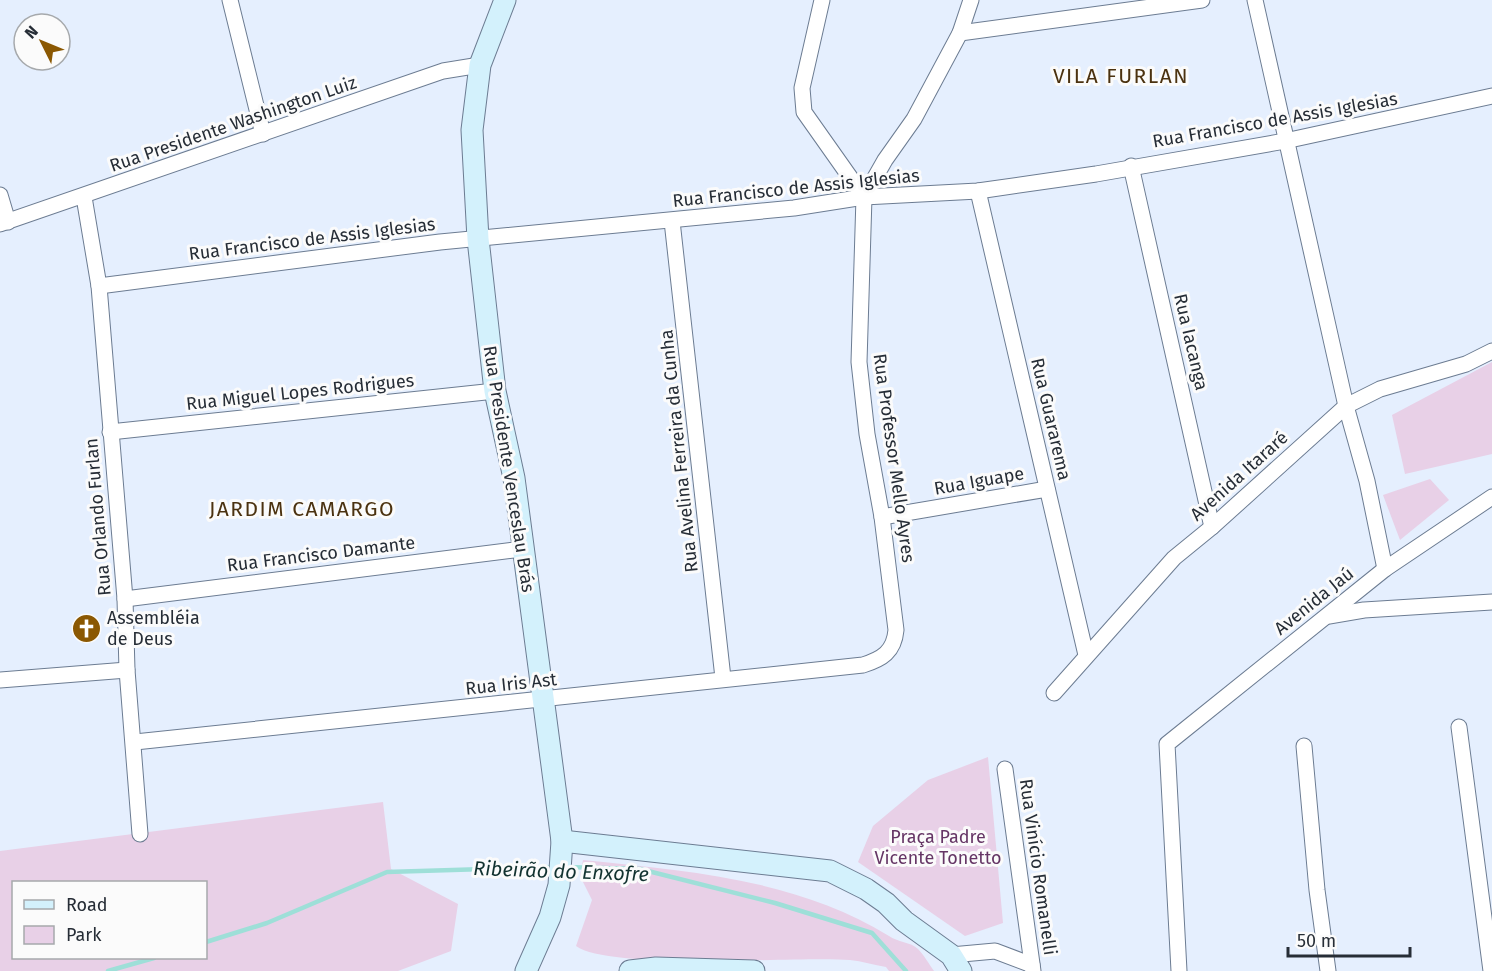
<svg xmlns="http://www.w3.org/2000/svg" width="1492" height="971" font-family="'Fira Sans',sans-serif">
	<rect width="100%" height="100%" fill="#e5effe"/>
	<g fill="#e8d0e7" fill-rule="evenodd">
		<polygon points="1492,362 1492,454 1405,474 1392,415"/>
		<polygon points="1430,479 1449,500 1400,540 1383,495"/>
		<polygon points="988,757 1003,923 965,936 858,862 873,826 928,780"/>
		<path d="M383 802 391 869 458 904 451 951 398 971H0V851ZM14 882H206V958H14Z"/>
		<path d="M583 860C688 871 797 879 889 936 897 942 911 942 918 949 924 955 929 964 934 971H889L886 967C874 965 862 961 850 960 796 956 611 971 576 946L592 900 580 876Z"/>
	</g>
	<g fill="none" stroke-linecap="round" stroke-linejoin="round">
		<g stroke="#9edfd8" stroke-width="4.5">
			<polyline points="565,867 640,869 775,903 872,933 906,971"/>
			<polyline points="206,942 267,923 387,872 554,867"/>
			<polyline points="108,971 154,958"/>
		</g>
		<defs>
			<g id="street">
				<polyline points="230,0 263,134"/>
				<polyline points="1255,0 1346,406 1367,481 1385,569"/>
				<polyline points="960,33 1202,0"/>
				<polyline points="1131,166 1212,527"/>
				<polyline points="978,191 1086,655"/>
				<polyline points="0,195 8,222"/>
				<polyline points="84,197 99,286 125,599 127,670 140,834"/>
				<polyline points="864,197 885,160 914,119 960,33 971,0"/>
				<polyline points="672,221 723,678"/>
				<polyline points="0,224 443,71 480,65"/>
				<polyline points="99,286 440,242 794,208 864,197 978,191 1096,174 1285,141 1492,96"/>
				<polyline points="110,432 495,391"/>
				<polyline points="882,517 1047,489"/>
				<polyline points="125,599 522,549"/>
				<polyline points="1329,616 1364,610 1492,602"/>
				<polyline points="0,680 127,670"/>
				<polyline points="1054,693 1174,558 1212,527 1346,406 1380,389 1466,364 1492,351"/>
				<polyline points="1459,727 1491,971"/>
				<path d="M135 742 863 665C882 659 894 652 896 630L882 517 867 434 859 362 864 197 804 112 802 88 822 0"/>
				<polyline points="1304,746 1317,890 1328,971"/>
				<polyline points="1005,769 1033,971"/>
				<polyline points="951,955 995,951 1032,965"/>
				<polyline points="1179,971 1167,744 1385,569 1492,497"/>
			</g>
			<g id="secondary">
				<polyline points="505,0 480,65 472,130 478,239 495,391 514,478 562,841 559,885 550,917 526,971"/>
				<polyline points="562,841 830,871 866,889 886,903 904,921 951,955 961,971"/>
				<polyline points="630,971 656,968 754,971"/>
			</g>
		</defs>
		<use href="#street" stroke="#6c7c92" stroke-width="17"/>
		<use href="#secondary" stroke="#6c7c92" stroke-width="23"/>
		<use href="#street" stroke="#fff" stroke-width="15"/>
		<use href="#secondary" stroke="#d3f1fc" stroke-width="21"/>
	</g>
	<defs>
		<symbol id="church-disc" viewBox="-11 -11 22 22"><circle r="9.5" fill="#8b5802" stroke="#fbfbfb"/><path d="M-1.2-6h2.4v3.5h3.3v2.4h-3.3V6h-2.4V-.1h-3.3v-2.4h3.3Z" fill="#fff"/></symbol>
	</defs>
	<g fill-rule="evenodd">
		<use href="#church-disc" x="70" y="612" width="33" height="33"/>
	</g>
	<g text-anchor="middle" stroke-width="6" stroke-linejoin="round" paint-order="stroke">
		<g font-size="18" fill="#262d36" stroke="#fbfbfb">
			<text transform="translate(1275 120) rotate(-10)" y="6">Rua Francisco de Assis Iglesias</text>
			<text transform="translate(233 124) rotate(-19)" y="6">Rua Presidente Washington Luiz</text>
			<text transform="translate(796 188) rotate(-6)" y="6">Rua Francisco de Assis Iglesias</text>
			<text transform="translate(312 239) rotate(-7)" y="6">Rua Francisco de Assis Iglesias</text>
			<text transform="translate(1191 342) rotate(77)" y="6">Rua Iacanga</text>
			<text transform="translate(300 392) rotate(-6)" y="6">Rua Miguel Lopes Rodrigues</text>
			<text transform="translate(1051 419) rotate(77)" y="6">Rua Guararema</text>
			<text transform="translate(679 451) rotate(-96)" y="6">Rua Avelina Ferreira da Cunha</text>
			<text transform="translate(894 458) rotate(82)" y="6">Rua Professor Mello Ayres</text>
			<text transform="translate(509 469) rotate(81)" y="6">Rua Presidente Venceslau Brás</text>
			<text transform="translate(1239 476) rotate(-42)" y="6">Avenida Itararé</text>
			<text transform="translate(979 481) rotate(-10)" y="6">Rua Iguape</text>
			<text transform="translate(98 517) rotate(-95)" y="6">Rua Orlando Furlan</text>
			<text transform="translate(321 554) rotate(-7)" y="6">Rua Francisco Damante</text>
			<text transform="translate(1314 601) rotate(-39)" y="6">Avenida Jaú</text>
			<text transform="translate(511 684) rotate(-6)" y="6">Rua Iris Ast</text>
			<text transform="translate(1038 867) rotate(82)" y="6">Rua Vinício Romanelli</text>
		</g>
		<g font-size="18" fill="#262d36" stroke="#fbfbfb" text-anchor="start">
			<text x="107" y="624">Assembléia<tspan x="107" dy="21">de Deus</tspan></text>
		</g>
		<g font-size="18" fill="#653565" stroke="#fbfbfb">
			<text x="938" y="843">Praça Padre<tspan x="938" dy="21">Vicente Tonetto</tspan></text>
		</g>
		<g font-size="20" font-style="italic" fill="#123230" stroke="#fbfbfb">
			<text transform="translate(561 871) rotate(2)" y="7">Ribeirão do Enxofre</text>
		</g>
		<g font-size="21" letter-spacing="1.5" fill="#4b3210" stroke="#fbfbfb">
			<text x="1121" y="83">VILA FURLAN</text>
			<text x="302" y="516">JARDIM CAMARGO</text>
		</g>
	</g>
	<rect x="12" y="881" width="195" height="78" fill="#fbfbfb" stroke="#a6a9ac" stroke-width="1.5"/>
	<rect x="24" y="900" width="30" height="9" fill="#d3f1fc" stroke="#a6a9ac" stroke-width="1.5"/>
	<text x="66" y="911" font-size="18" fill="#262d36">Road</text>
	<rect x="24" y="926" width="30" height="18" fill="#e8d0e7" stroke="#a6a9ac" stroke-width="1.5"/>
	<text x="66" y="941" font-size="18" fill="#262d36">Park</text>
	<g transform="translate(42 42) rotate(313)"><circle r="28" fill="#fbfbfb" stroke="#a6a9ac" stroke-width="1.5"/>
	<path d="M0-4.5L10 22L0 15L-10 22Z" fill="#8b5802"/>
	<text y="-9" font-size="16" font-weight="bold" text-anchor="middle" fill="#262d36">N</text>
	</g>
	<path d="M1288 947v9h122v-9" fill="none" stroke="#262d36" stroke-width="3"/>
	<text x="1297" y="947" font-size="18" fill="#262d36" stroke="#fbfbfb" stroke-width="4.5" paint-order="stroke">50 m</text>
</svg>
